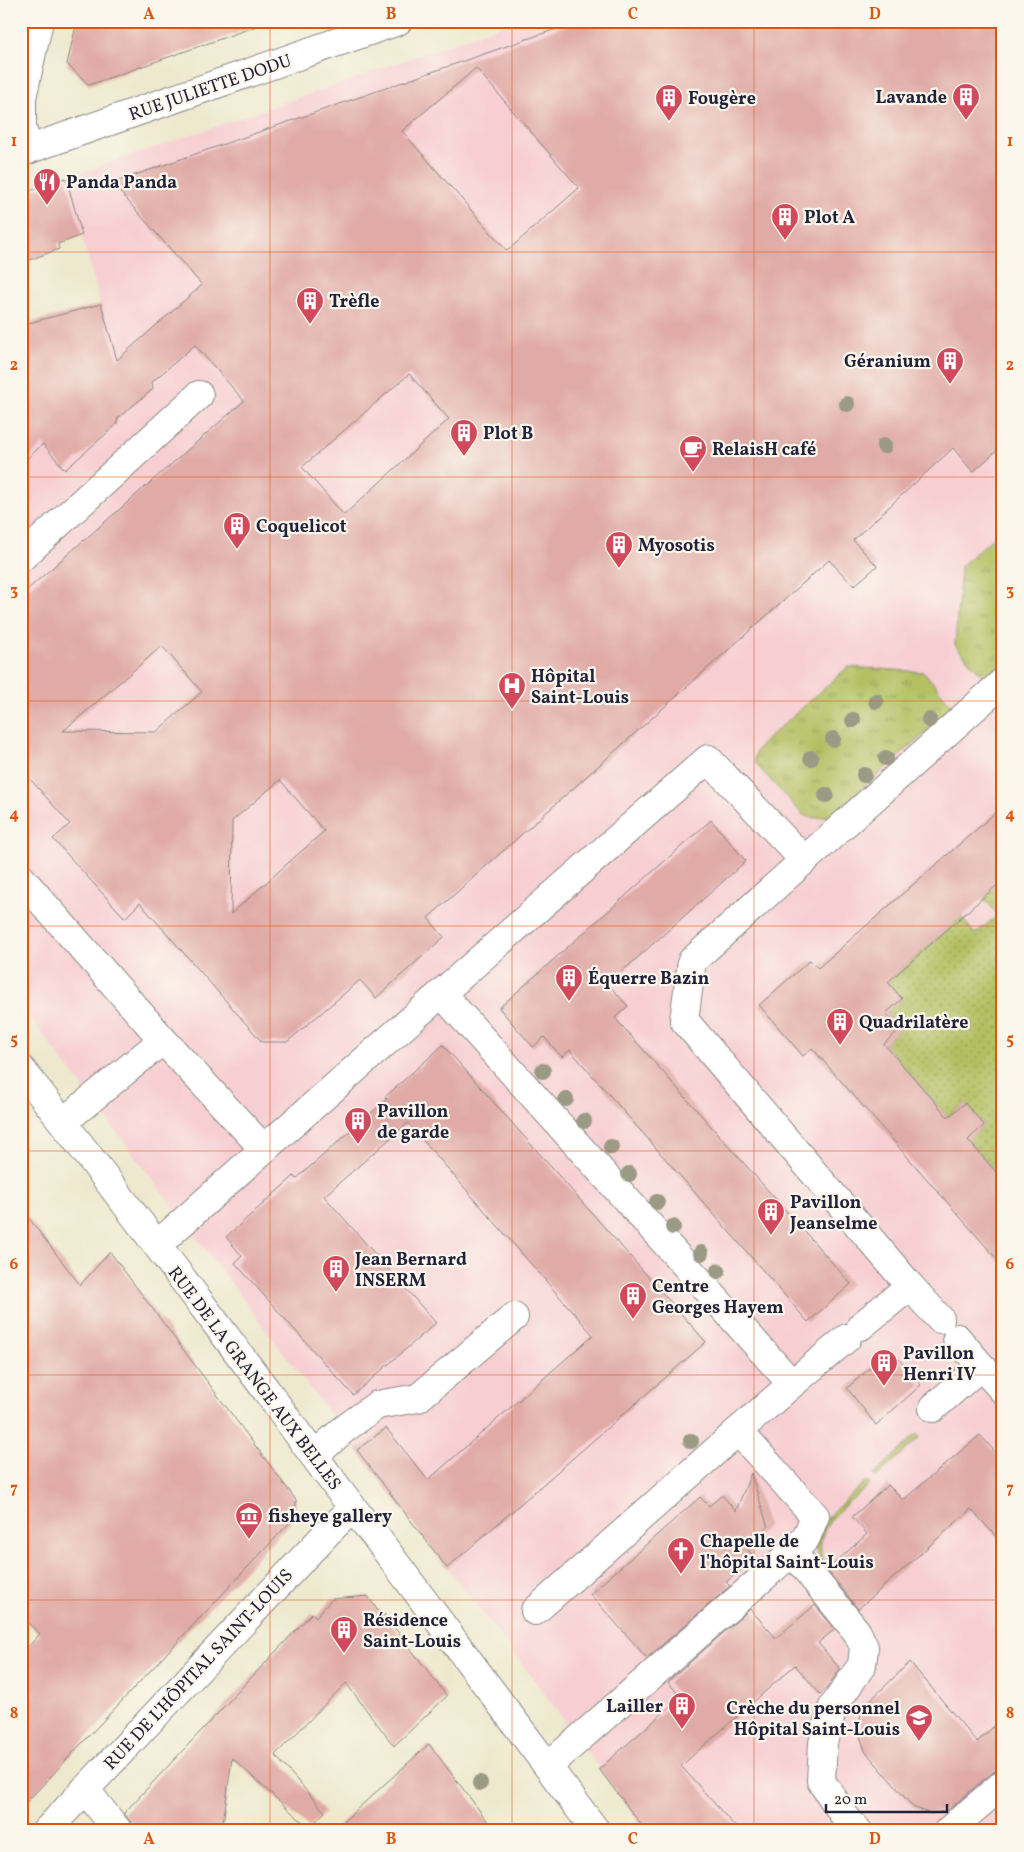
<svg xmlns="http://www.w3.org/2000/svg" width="1024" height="1852" font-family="Vollkorn,serif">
	<defs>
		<pattern id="grass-tufts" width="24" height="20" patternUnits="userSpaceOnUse" patternTransform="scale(1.25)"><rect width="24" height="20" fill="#b3c062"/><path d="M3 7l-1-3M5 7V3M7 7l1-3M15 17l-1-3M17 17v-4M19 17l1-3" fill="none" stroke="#919c52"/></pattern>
		<pattern id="park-dots" width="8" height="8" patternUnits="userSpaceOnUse" patternTransform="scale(1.25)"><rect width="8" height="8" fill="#b3c062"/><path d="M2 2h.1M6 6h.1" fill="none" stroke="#919c52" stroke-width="1.8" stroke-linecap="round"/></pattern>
	</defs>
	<rect width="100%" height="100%" fill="#fbf7ec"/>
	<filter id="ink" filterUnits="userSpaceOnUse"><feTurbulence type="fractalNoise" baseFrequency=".02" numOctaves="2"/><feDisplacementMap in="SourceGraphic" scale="10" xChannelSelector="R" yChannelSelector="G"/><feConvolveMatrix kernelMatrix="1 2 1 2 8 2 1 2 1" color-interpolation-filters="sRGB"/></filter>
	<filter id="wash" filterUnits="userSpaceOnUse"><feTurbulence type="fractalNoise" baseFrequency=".0096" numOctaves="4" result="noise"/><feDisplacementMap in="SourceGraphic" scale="20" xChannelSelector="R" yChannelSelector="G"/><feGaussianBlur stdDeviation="1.12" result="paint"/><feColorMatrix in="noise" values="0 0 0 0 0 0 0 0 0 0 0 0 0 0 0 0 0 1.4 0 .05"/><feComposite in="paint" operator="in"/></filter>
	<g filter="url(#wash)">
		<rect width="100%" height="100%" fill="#eee9ce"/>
		<polygon fill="#f7cfd3" points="514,21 1003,21 1003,1831 646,1831 578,1740 542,1690 386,1488 21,1006 21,414 124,389 66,178 336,85"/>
		<g fill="url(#grass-tufts)" stroke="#6a714e">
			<polygon points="1003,529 1003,662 984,678 955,645 961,566"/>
			<path d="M848 667 924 672 954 708 834 813C822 818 815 820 803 815L756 764C752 754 757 749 765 741Z"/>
			<polygon points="917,1434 920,1437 876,1477 874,1475"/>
			<path d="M866 1481 870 1484C844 1507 808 1528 825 1567L822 1569 815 1547 825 1519Z"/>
		</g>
		<polygon fill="url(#park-dots)" stroke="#6a714e" points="1003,880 1003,1180 968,1140 984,1125 965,1103 948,1117 884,1044 900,1029 886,1013 902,999 888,982 961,917 975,934 998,915 983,897"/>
		<g id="blocks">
			<g fill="#e0aaa6" fill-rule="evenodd">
				<polygon points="77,21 256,21 257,26 89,85 67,64"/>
				<path d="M579 21H1003V445L973 472 953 448 853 540 877 566 854 586 829 560 428 918 444 937 376 998 360 980 287 1042H262L140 903 125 918 53 839 70 824 21 769V595L244 401 195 345 152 382 153 389 118 418 116 425 65 470 43 444 21 464V325L101 304 117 360 202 285 112 183ZM476 68 579 188 507 251 402 131ZM409 374 449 419 344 515 302 467ZM162 646 202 692 156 732 63 731ZM280 780 324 831 231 914 232 821Z"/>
				<polygon points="66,178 82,235 58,244 59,249 21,263 21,194"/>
				<polygon points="1003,806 1003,880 888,982 902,999 886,1013 900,1029 884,1044 948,1117 965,1103 984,1125 968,1140 1003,1180 1003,1266 812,1048 803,1056 759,1005 810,960 818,968"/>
				<polygon points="711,820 746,861 608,984 628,1006 615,1018 851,1284 808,1322 570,1050 562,1057 544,1037 533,1047 499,1008"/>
				<polygon points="443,1045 706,1342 447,1568 357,1450 386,1428 428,1480 593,1335 408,1123 324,1196 436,1323 353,1395 235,1263 242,1256 226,1237 294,1176 296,1179 387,1099 385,1097"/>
				<polygon points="21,1208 80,1285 110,1252 296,1500 295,1517 21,1808 21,1654 40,1634 21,1617"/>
				<polygon points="891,1350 921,1385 876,1425 847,1388"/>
				<polygon points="980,1435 1003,1461 1003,1544 971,1509 858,1609 827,1570 867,1534 852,1517 888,1485 903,1500"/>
				<polygon points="751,1473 768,1527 745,1546 755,1558 726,1582 730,1586 647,1658 590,1594 700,1497 709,1506 722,1495 736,1511"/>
				<polygon points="368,1596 382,1617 384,1614 447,1696 394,1746 346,1683 275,1755 325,1812 309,1828 232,1758 222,1831 138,1831 124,1813 312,1613 316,1617 332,1599"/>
				<polygon points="815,1605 835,1629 818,1643 840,1669 826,1689 820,1694 795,1665 681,1766 739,1831 646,1831 599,1769 681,1697 668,1682 750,1609 776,1638"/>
				<polygon points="910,1662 977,1742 1003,1718 1003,1769 993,1772 948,1810 931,1814 913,1807 865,1751 859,1733 861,1709"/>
				<polygon points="429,1744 495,1831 333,1831"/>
			</g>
		</g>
	</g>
	<g filter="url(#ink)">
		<use href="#blocks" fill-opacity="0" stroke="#888684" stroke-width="1"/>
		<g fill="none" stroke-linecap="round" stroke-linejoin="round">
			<defs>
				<g id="minor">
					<polyline points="28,150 22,128 22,98 39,21"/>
					<polyline points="21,152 398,21"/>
					<polyline points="21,558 199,395"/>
					<polyline points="21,878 163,1040 63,1122"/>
					<polyline points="442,994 792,1384 738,1431 815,1516 806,1538 792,1552 548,1766"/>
					<polyline points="163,1040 264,1149"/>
					<path d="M21 1069C106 1176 187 1285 269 1394 304 1442 338 1491 376 1537L596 1831"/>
					<polyline points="157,1245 264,1149 708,759 804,860"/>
					<polyline points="940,1319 910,1286 684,1020 692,961 1003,682"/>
					<polyline points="861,1326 910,1286"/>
					<polyline points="957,1338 981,1366"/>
					<polyline points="792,1384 847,1338"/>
					<polyline points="933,1408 981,1366 1003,1390"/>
					<polyline points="315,1455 343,1430 377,1405 418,1398 514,1317"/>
					<polyline points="792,1552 857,1632 864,1647 862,1665 833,1707 823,1743 821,1781 846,1818 858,1831"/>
					<polyline points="535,1611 738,1431"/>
					<polyline points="85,1789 118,1831"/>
					<polyline points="46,1831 328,1532 352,1509"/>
					<polyline points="948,1831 1003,1784"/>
				</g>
			</defs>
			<use href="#minor" stroke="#888684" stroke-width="30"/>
			<use href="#minor" stroke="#fff" stroke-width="28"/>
		</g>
		<g fill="#9a9a85">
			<circle cx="847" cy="404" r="8"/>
			<circle cx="884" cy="446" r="8"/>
			<circle cx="876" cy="701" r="8"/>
			<circle cx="853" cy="720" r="8"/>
			<circle cx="929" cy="720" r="8"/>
			<circle cx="833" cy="739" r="8"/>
			<circle cx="811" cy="758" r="8"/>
			<circle cx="886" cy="758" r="8"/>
			<circle cx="864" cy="775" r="8"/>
			<circle cx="826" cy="795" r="8"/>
			<circle cx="543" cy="1071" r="8"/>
			<circle cx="566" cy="1099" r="8"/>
			<circle cx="584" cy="1121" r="8"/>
			<circle cx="611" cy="1147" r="8"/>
			<circle cx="629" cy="1174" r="8"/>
			<circle cx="657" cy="1202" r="8"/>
			<circle cx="673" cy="1227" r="8"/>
			<circle cx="701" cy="1253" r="8"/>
			<circle cx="718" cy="1271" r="8"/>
			<circle cx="691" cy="1441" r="8"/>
			<circle cx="480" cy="1783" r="8"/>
		</g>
	</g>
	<path fill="none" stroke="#de560e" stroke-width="1" stroke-opacity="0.55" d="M270 21V1831M512 21V1831M754 21V1831M21 252H1003M21 477H1003M21 701H1003M21 926H1003M21 1151H1003M21 1375H1003M21 1600H1003"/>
	<defs>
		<symbol id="building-pin" viewBox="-11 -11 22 30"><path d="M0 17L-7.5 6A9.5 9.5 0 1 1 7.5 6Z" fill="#d1495b" stroke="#fbf7ec"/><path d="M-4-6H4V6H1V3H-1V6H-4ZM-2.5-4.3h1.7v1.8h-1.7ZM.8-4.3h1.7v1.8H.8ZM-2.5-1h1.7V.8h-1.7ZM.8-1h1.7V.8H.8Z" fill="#fff"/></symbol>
		<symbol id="restaurant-pin" viewBox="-11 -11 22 30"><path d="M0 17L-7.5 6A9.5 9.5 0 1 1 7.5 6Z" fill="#d1495b" stroke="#fbf7ec"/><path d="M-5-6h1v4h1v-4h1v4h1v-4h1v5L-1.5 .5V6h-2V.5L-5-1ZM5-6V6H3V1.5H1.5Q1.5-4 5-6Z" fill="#fff"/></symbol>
		<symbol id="cafe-pin" viewBox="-11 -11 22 30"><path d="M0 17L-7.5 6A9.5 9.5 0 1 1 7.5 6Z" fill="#d1495b" stroke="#fbf7ec"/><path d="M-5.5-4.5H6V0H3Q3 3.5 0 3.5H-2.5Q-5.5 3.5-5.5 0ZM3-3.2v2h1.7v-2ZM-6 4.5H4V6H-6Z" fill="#fff"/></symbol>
		<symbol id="hospital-pin" viewBox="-11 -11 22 30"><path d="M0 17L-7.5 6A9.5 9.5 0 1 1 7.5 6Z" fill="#d1495b" stroke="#fbf7ec"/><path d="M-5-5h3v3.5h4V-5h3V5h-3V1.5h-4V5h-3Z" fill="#fff"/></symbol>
		<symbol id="museum-pin" viewBox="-11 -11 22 30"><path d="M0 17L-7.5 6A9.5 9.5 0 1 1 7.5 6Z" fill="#d1495b" stroke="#fbf7ec"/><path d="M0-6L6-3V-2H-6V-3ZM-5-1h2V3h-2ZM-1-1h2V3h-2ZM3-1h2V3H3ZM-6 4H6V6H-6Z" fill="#fff"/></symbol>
		<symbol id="church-pin" viewBox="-11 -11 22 30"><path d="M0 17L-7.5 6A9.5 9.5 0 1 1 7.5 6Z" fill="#d1495b" stroke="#fbf7ec"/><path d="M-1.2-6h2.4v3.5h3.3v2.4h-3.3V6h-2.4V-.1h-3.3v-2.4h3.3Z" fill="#fff"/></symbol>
		<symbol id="school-pin" viewBox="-11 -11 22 30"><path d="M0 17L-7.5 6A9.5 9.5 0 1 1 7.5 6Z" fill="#d1495b" stroke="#fbf7ec"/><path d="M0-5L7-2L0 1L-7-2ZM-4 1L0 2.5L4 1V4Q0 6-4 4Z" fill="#fff"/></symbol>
	</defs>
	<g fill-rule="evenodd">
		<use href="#building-pin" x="950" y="81" width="32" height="43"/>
		<use href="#building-pin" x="653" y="82" width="32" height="43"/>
		<use href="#restaurant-pin" x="31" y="166" width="32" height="43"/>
		<use href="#building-pin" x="769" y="201" width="32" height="43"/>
		<use href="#building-pin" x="294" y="285" width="32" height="43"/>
		<use href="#building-pin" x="934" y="345" width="32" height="43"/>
		<use href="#building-pin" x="448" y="417" width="32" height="43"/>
		<use href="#cafe-pin" x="677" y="433" width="32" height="43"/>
		<use href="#building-pin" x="221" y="510" width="32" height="43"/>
		<use href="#building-pin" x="603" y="529" width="32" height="43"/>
		<use href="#hospital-pin" x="496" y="670" width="32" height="43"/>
		<use href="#building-pin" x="553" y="962" width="32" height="43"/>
		<use href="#building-pin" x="824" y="1006" width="32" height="43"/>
		<use href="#building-pin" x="342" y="1105" width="32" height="43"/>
		<use href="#building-pin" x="755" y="1196" width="32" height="43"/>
		<use href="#building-pin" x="320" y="1253" width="32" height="43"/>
		<use href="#building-pin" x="617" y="1280" width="32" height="43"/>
		<use href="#building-pin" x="868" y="1347" width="32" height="43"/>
		<use href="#museum-pin" x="233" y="1500" width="32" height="43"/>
		<use href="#church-pin" x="665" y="1535" width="32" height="43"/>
		<use href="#building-pin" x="328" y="1614" width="32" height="43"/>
		<use href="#building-pin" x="666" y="1690" width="32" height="43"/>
		<use href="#school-pin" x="903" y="1702" width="32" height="43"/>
	</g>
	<g text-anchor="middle" stroke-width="4.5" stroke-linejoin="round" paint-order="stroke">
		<g font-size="18" fill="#22223b" stroke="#fbf7ec">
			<text transform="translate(210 87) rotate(-19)" y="6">RUE JULIETTE DODU</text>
			<text transform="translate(255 1378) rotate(53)" y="6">RUE DE LA GRANGE AUX BELLES</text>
			<text transform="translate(198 1669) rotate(-47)" y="6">RUE DE L'HÔPITAL SAINT-LOUIS</text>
		</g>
		<g font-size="18" font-weight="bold" fill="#22223b" stroke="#fbf7ec" text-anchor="start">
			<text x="947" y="103" text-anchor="end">Lavande</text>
			<text x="688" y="104">Fougère</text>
			<text x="66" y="188">Panda Panda</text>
			<text x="804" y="223">Plot A</text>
			<text x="329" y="307">Trèfle</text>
			<text x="931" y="367" text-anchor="end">Géranium</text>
			<text x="483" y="439">Plot B</text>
			<text x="712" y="455">RelaisH café</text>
			<text x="256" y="532">Coquelicot</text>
			<text x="638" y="551">Myosotis</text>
			<text x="531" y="682">Hôpital<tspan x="531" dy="21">Saint-Louis</tspan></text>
			<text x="588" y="984">Équerre Bazin</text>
			<text x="859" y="1028">Quadrilatère</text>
			<text x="377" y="1117">Pavillon<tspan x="377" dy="21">de garde</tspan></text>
			<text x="790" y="1208">Pavillon<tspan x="790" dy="21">Jeanselme</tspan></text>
			<text x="355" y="1265">Jean Bernard<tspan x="355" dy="21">INSERM</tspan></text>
			<text x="652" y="1292">Centre<tspan x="652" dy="21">Georges Hayem</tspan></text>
			<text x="903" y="1359">Pavillon<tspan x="903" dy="21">Henri IV</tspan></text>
			<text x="268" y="1522">fisheye gallery</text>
			<text x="700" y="1547">Chapelle de<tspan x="700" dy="21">l'hôpital Saint-Louis</tspan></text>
			<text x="363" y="1626">Résidence<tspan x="363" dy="21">Saint-Louis</tspan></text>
			<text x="663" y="1712" text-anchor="end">Lailler</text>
			<text x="900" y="1714" text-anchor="end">Crèche du personnel<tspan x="900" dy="21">Hôpital Saint-Louis</tspan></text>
		</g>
	</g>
	<rect width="1024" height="1852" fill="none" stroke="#fbf7ec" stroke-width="55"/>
	<path d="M826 1804v8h121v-8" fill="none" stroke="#22223b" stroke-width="2.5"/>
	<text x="834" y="1804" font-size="15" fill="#22223b" stroke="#fbf7ec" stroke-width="4" paint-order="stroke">20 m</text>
	<rect x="28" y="28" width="968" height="1796" fill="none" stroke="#de560e" stroke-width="2"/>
	<g font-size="16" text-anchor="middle" font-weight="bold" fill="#de560e">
		<text x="149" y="19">A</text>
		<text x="391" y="19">B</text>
		<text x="633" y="19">C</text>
		<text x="875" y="19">D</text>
		<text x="14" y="146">1</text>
		<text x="1010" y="146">1</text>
		<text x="14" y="370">2</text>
		<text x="1010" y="370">2</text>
		<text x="14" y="595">3</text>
		<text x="1010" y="595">3</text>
		<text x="14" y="819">4</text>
		<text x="1010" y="819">4</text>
		<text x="14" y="1044">5</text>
		<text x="1010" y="1044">5</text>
		<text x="14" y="1269">6</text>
		<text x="1010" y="1269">6</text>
		<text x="14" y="1493">7</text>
		<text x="1010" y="1493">7</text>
		<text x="14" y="1718">8</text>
		<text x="1010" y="1718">8</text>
		<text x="149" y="1844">A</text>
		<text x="391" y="1844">B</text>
		<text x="633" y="1844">C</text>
		<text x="875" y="1844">D</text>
	</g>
</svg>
